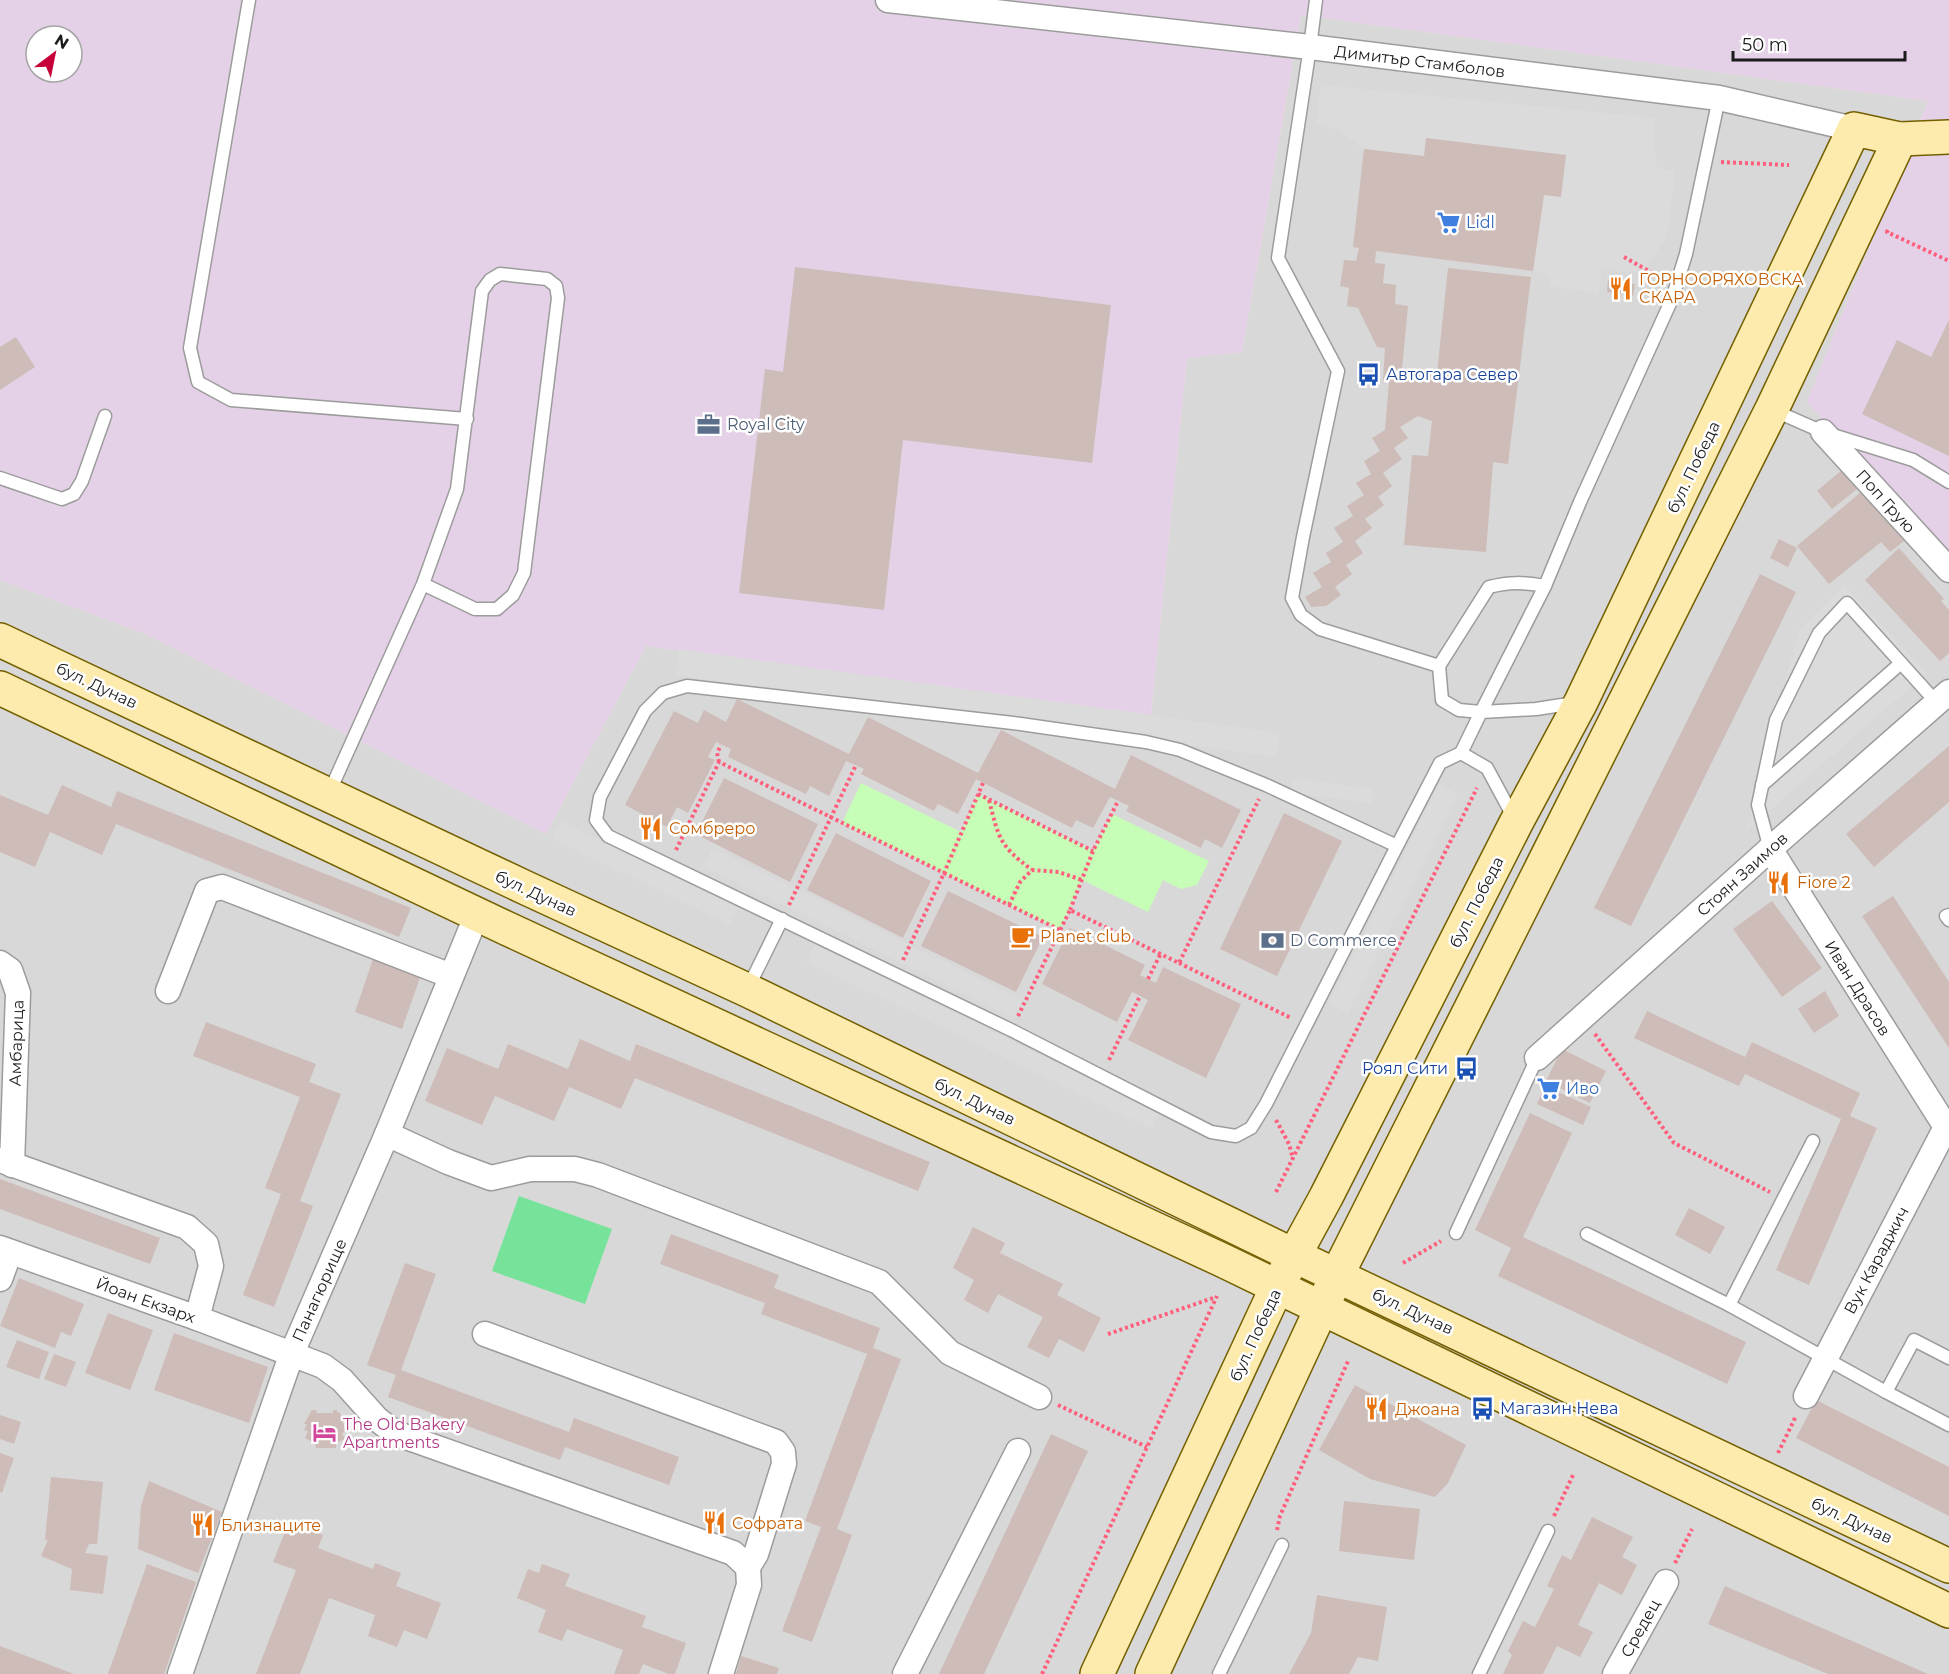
<svg xmlns="http://www.w3.org/2000/svg" width="1949" height="1674" font-family="Montserrat,sans-serif">
	<rect width="100%" height="100%" fill="#ede5df"/>
	<polygon fill="#d9d8d8" points="1301,15 1928,101 1807,402 1949,555 1949,1674 0,1674 0,580 143,633 546,834 646,646 1151,715 1187,357 1242,352"/>
	<path fill="#e5d1e7" fill-rule="evenodd" d="M0 0H1949V555L1807 402 1928 101 1301 15 1242 352 1187 358 1151 715 646 646 546 834 143 633 0 580ZM36 36H72V72H36Z"/>
	<polygon fill="#c6fdb7" points="861,783 961,832 978,794 1093,851 1112,814 1209,861 1197,885 1181,889 1163,880 1148,912 1082,880 1060,930 842,823"/>
	<polygon fill="#77e39a" points="519,1196 612,1229 585,1304 492,1271"/>
	<g fill="#dbdbdb">
		<polygon points="1321,85 1655,118 1653,136 1657,167 1675,171 1667,237 1642,273 1602,270 1598,293 1550,286 1549,275 1533,271 1544,195 1561,197 1566,155 1426,138 1424,156 1364,149 1339,130 1316,123"/>
		<polygon points="1845,586 1927,673 1746,831 1799,630"/>
		<polygon points="678,649 1280,733 1277,757 676,675"/>
		<polygon points="1293,778 1373,789 1372,803 1291,793"/>
		<polygon points="1439,784 1458,794 1348,1013 1329,1004"/>
		<polygon points="561,821 738,908 729,925 552,838"/>
		<polygon points="713,848 1022,1000 1013,1018 704,866"/>
		<polygon points="815,945 1160,1113 1152,1129 807,962"/>
	</g>
	<g fill="#cdbcb8">
		<polygon points="1426,138 1566,155 1561,197 1544,195 1533,271 1376,251 1375,263 1385,264 1383,283 1396,285 1395,304 1408,306 1402,369 1437,373 1448,268 1531,277 1508,464 1493,462 1486,552 1404,545 1412,455 1428,456 1432,421 1418,416 1400,427 1408,438 1394,448 1402,459 1383,473 1392,486 1378,497 1384,505 1365,519 1372,528 1355,541 1363,553 1346,565 1352,574 1335,587 1341,595 1326,606 1311,607 1305,597 1322,587 1313,573 1331,562 1326,553 1343,542 1334,528 1353,516 1347,506 1364,495 1356,483 1371,474 1364,461 1380,451 1372,438 1385,430 1389,382 1383,381 1385,348 1377,347 1358,308 1347,306 1349,288 1340,286 1344,260 1356,261 1359,248 1353,247 1364,149 1424,156"/>
		<polygon points="795,267 1111,305 1092,463 903,440 884,610 739,593 765,369 783,372"/>
		<polygon points="1608,280 1635,284 1633,296 1607,292"/>
		<polygon points="1949,320 1949,456 1862,414 1897,340 1931,357"/>
		<polygon points="16,337 35,367 0,390 0,347"/>
		<polygon points="1842,470 1857,489 1832,509 1817,491"/>
		<polygon points="1861,492 1904,541 1890,552 1881,542 1829,584 1797,546"/>
		<polygon points="1779,539 1797,548 1788,567 1770,558"/>
		<polygon points="1899,548 1944,599 1941,601 1949,610 1949,653 1940,661 1865,580"/>
		<polygon points="1760,574 1796,592 1631,926 1594,908"/>
		<polygon points="737,699 849,754 868,717 978,773 1001,730 1115,789 1131,755 1241,810 1222,848 1205,839 1201,848 1126,811 1129,806 1110,797 1093,828 1076,820 1072,828 976,779 958,814 938,804 934,811 861,774 864,769 846,761 829,796 810,786 806,794 728,757 731,749 716,742 708,757 715,760 688,813 677,807 667,827 625,805 674,711 698,723 704,710 726,722"/>
		<polygon points="1949,746 1949,802 1874,867 1846,834"/>
		<polygon points="724,778 818,824 790,882 696,834"/>
		<polygon points="62,785 111,807 117,791 411,908 399,937 116,824 102,855 50,832 35,867 0,852 0,795 48,815"/>
		<polygon points="1284,813 1342,841 1277,976 1220,949"/>
		<polygon points="836,833 931,881 903,938 807,890"/>
		<polygon points="948,891 1043,937 1016,992 921,946"/>
		<polygon points="1893,896 1949,982 1949,1048 1862,916"/>
		<polygon points="1772,901 1822,968 1782,997 1733,929"/>
		<polygon points="1070,928 1145,965 1140,975 1156,983 1163,967 1241,1004 1206,1078 1128,1040 1148,1000 1132,992 1117,1022 1042,984"/>
		<polygon points="374,956 422,972 402,1029 355,1012"/>
		<polygon points="1825,991 1839,1016 1814,1033 1798,1009"/>
		<polygon points="1647,1011 1745,1057 1752,1042 1860,1093 1850,1116 1877,1128 1809,1285 1776,1270 1841,1119 1745,1074 1739,1086 1634,1038"/>
		<polygon points="206,1022 316,1064 309,1082 341,1094 300,1201 313,1206 274,1307 243,1295 281,1194 265,1188 300,1097 193,1056"/>
		<polygon points="580,1039 630,1061 636,1044 930,1162 918,1191 635,1078 621,1109 569,1087 554,1121 495,1096 482,1125 425,1101 447,1048 498,1069 508,1044 568,1069"/>
		<polygon points="1562,1049 1606,1071 1590,1103 1546,1081"/>
		<polygon points="1545,1086 1591,1107 1583,1125 1537,1104"/>
		<polygon points="1530,1113 1572,1133 1523,1237 1746,1342 1727,1384 1498,1276 1511,1248 1475,1230"/>
		<polygon points="0,1179 160,1238 150,1264 0,1209"/>
		<polygon points="1689,1208 1725,1227 1710,1254 1675,1235"/>
		<polygon points="973,1227 1005,1243 1000,1253 1063,1284 1057,1295 1101,1318 1084,1352 1059,1339 1049,1358 1027,1347 1043,1317 998,1294 988,1313 964,1300 974,1280 953,1268"/>
		<polygon points="671,1234 779,1275 774,1288 880,1328 873,1348 901,1359 837,1529 852,1535 812,1642 782,1631 821,1527 805,1521 867,1354 761,1314 765,1303 660,1264"/>
		<polygon points="405,1263 436,1274 401,1370 569,1432 574,1418 679,1457 669,1485 565,1447 560,1460 388,1397 396,1375 367,1365"/>
		<polygon points="19,1278 84,1304 71,1336 61,1332 55,1348 0,1326"/>
		<polygon points="108,1313 153,1330 130,1390 85,1373"/>
		<polygon points="174,1333 268,1367 249,1423 154,1390"/>
		<polygon points="17,1340 49,1352 39,1379 6,1367"/>
		<polygon points="54,1354 76,1362 66,1387 44,1379"/>
		<polygon points="1355,1385 1466,1445 1448,1483 1435,1497 1370,1479 1319,1450"/>
		<polygon points="1816,1400 1949,1467 1949,1516 1796,1438"/>
		<polygon points="312,1410 316,1410 317,1413 333,1413 333,1410 337,1410 337,1412 340,1413 346,1431 342,1433 345,1439 336,1443 336,1448 316,1448 315,1443 305,1438 308,1431 304,1430 307,1424 304,1424"/>
		<polygon points="0,1415 21,1422 14,1444 0,1439"/>
		<polygon points="1051,1434 1088,1451 984,1674 939,1674"/>
		<polygon points="0,1453 14,1458 2,1493 0,1492"/>
		<polygon points="51,1477 103,1482 97,1544 89,1544 85,1553 108,1556 103,1594 70,1590 72,1569 41,1556 48,1540 45,1540"/>
		<polygon points="149,1481 222,1512 198,1573 138,1549 141,1506"/>
		<polygon points="1344,1501 1420,1509 1414,1560 1339,1551"/>
		<polygon points="1592,1517 1633,1537 1622,1557 1637,1565 1622,1595 1599,1583 1578,1625 1593,1632 1580,1657 1557,1646 1543,1674 1503,1674 1512,1655 1508,1651 1523,1621 1535,1627 1554,1589 1547,1586 1562,1555 1571,1560"/>
		<polygon points="289,1522 323,1535 318,1548 373,1569 375,1563 401,1573 396,1586 441,1603 427,1639 404,1630 397,1647 368,1636 375,1615 329,1598 300,1674 256,1674 296,1570 273,1562"/>
		<polygon points="147,1564 196,1582 164,1674 108,1674"/>
		<polygon points="542,1564 570,1574 565,1586 646,1616 642,1627 686,1643 675,1674 669,1674 643,1664 639,1674 614,1674 623,1650 567,1629 562,1641 538,1632 546,1610 517,1598 528,1569 539,1573"/>
		<polygon points="1725,1586 1866,1647 1928,1674 1828,1674 1708,1624"/>
		<polygon points="1317,1595 1387,1607 1378,1661 1358,1657 1349,1674 1289,1674 1311,1633"/>
		<polygon points="0,1646 74,1674 0,1674"/>
		<polygon points="741,1656 779,1668 777,1674 736,1674"/>
	</g>
	<g fill="none" stroke-linecap="round" stroke-linejoin="round">
		<defs>
			<g id="lane">
				<polyline points="249,0 190,348 198,382 231,400 467,419"/>
				<polyline points="1316,0 1310,47 1278,258 1338,371 1303,537 1292,598 1301,615 1320,629 1439,666 1442,700 1459,710 1481,712 1545,586 1580,502 1672,299 1686,254 1719,98"/>
				<polyline points="1773,410 1823,432 1913,460 1949,482"/>
				<polyline points="0,478 62,499 74,494 82,481 105,416"/>
				<path d="M1439 666 1489 587C1509 582 1524 582 1545 586"/>
				<polygon points="687,686 1013,723 1146,742 1180,750 1266,785 1397,846 1266,1104 1251,1128 1236,1136 1211,1132 1011,1030 608,836 596,820 600,797 645,711 663,693"/>
				<polyline points="1461,753 1481,712 1536,709 1575,703"/>
				<polyline points="1762,785 1901,663"/>
				<polyline points="329,793 423,584 457,489 482,291 490,280 500,274 547,279 556,286 558,298 524,573 513,595 497,609 475,609 423,584"/>
				<polyline points="1397,846 1440,763 1461,753 1487,768 1515,820"/>
				<polyline points="1770,849 1758,805 1776,720 1819,633 1847,603 1937,703"/>
				<polyline points="1949,915 1946,916 1949,920"/>
				<polyline points="748,988 782,919"/>
				<polyline points="1456,1233 1537,1058"/>
				<polyline points="1587,1234 1729,1305 1886,1392 1949,1425"/>
				<polyline points="1729,1305 1813,1141"/>
				<polyline points="1886,1392 1914,1340 1949,1358"/>
				<polyline points="1219,1674 1282,1545"/>
				<polyline points="1479,1674 1548,1531"/>
			</g>
			<g id="street">
				<polyline points="888,0 1310,47 1719,98 1854,129"/>
				<polyline points="1823,432 1949,570"/>
				<polyline points="1770,849 1946,1127"/>
				<polyline points="0,963 10,970 18,993 12,1165"/>
				<polyline points="168,991 207,891 222,887 451,976"/>
				<polyline points="1537,1058 1770,849 1949,692"/>
				<polyline points="387,1134 448,1162 491,1178 530,1169 575,1169 598,1175 879,1282 950,1353 1039,1397"/>
				<polyline points="0,1160 187,1227 206,1244 211,1266 197,1318"/>
				<polyline points="0,1248 197,1318 323,1366 342,1380 377,1419 395,1433 733,1553 748,1567 749,1585 721,1674"/>
				<polyline points="0,1279 10,1252"/>
				<polyline points="485,1334 776,1442 783,1452 784,1464 756,1554 748,1567"/>
				<polyline points="1806,1396 1946,1127 1949,1125"/>
				<polyline points="180,1674 292,1353 387,1134 477,914"/>
				<polyline points="905,1674 1018,1451"/>
				<polyline points="1615,1674 1666,1582"/>
			</g>
			<g id="secondary">
				<polyline points="0,640 526,888 747,990 1295,1256 1949,1566"/>
				<polyline points="0,688 508,929 1222,1260 1949,1611"/>
				<polyline points="1097,1674 1277,1287 1326,1197 1516,823 1581,702 1854,129 1900,139 1949,137"/>
				<polyline points="1152,1674 1337,1275 1772,409 1900,139"/>
			</g>
		</defs>
		<use href="#lane" stroke="#9c9c9c" stroke-width="15"/>
		<use href="#street" stroke="#9c9c9c" stroke-width="27"/>
		<use href="#secondary" stroke="#745f00" stroke-width="36"/>
		<g stroke="#ff5f7d" stroke-width="4" stroke-dasharray="3 3" stroke-linecap="butt">
			<polyline points="1721,162 1789,165"/>
			<polyline points="1888,230 1887,232 1949,261"/>
			<polyline points="1624,257 1663,279"/>
			<polyline points="719,762 717,753 721,745"/>
			<polyline points="978,794 1093,851"/>
			<path d="M989 800C999 839 999 845 1032 870"/>
			<polyline points="676,850 719,762 944,873 983,783"/>
			<polyline points="789,905 856,765"/>
			<polyline points="1009,905 1020,882 1032,870 1059,872 1082,880"/>
			<polyline points="1070,910 1093,851 1118,801"/>
			<polyline points="903,960 944,873 1060,930"/>
			<polyline points="1179,963 1291,1018"/>
			<polyline points="1148,979 1161,953"/>
			<polyline points="1018,1016 1070,910 1179,963 1259,799"/>
			<polyline points="1595,1034 1674,1143 1770,1192"/>
			<polyline points="1109,1060 1140,996"/>
			<polyline points="1276,1120 1289,1144 1293,1159"/>
			<polyline points="1276,1192 1477,788"/>
			<polyline points="1403,1263 1441,1241"/>
			<polyline points="1108,1334 1216,1297"/>
			<polyline points="1058,1405 1147,1447"/>
			<polyline points="1778,1453 1796,1416"/>
			<polyline points="1554,1516 1574,1473"/>
			<polyline points="1277,1530 1280,1516 1349,1359"/>
			<polyline points="1675,1563 1692,1529"/>
			<polyline points="1042,1674 1217,1296"/>
		</g>
		<use href="#lane" stroke="#fff" stroke-width="12"/>
		<use href="#street" stroke="#fff" stroke-width="24"/>
		<use href="#secondary" stroke="#fdeaad" stroke-width="33"/>
	</g>
	<defs>
		<symbol id="supermarket-bare" viewBox="-9 -9 18 18"><path d="M-6-5.5h2.5l.6 2H6L4.5 2H-2.5L-4.4-4H-6ZM-1.5 3.2a1.3 1.3 0 1 0 .1 0ZM3 3.2a1.3 1.3 0 1 0 .1 0Z" fill="#3f7fe0" stroke="#fff" stroke-width="2.5" paint-order="stroke"/></symbol>
		<symbol id="restaurant-bare" viewBox="-9 -9 18 18"><path d="M-5-6h1v4h1v-4h1v4h1v-4h1v5L-1.5 .5V6h-2V.5L-5-1ZM5-6V6H3V1.5H1.5Q1.5-4 5-6Z" fill="#e8710a" stroke="#fff" stroke-width="2.5" paint-order="stroke"/></symbol>
		<symbol id="bus-bare" viewBox="-9 -9 18 18"><path d="M-5-6H5V4H4V6H2V4H-2V6H-4V4H-5ZM-3.5-4V0h7V-4ZM-3.5 1.2v1.5H-2V1.2ZM2 1.2v1.5H3.5V1.2Z" fill="#1a4fb4" stroke="#fff" stroke-width="2.5" paint-order="stroke"/></symbol>
		<symbol id="office-bare" viewBox="-9 -9 18 18"><path d="M-6-3h4V-5.5h4V-3h4V5H-6ZM-1-4.5V-3h2v-1.5ZM-6 0V1H6V0Z" fill="#5c6f8a" stroke="#fff" stroke-width="2.5" paint-order="stroke"/></symbol>
		<symbol id="cafe-bare" viewBox="-9 -9 18 18"><path d="M-5.5-4.5H6V0H3Q3 3.5 0 3.5H-2.5Q-5.5 3.5-5.5 0ZM3-3.2v2h1.7v-2ZM-6 4.5H4V6H-6Z" fill="#e8710a" stroke="#fff" stroke-width="2.5" paint-order="stroke"/></symbol>
		<symbol id="bank-bare" viewBox="-9 -9 18 18"><path d="M-6-4H6V4H-6ZM0-2.3a2.3 2.3 0 1 0 0 4.6a2.3 2.3 0 1 0 0-4.6Z" fill="#5c6f8a" stroke="#fff" stroke-width="2.5" paint-order="stroke"/></symbol>
		<symbol id="hotel-bare" viewBox="-9 -9 18 18"><path d="M-6-4.5h1.5V1H6V5H4.5V3h-9V5H-6ZM-4 0a1.8 1.8 0 1 1 3.6 0ZM.5 0V-2.5h3Q6-2.5 6 0Z" fill="#d1479c" stroke="#fff" stroke-width="2.5" paint-order="stroke"/></symbol>
	</defs>
	<g fill-rule="evenodd">
		<use href="#supermarket-bare" x="1432" y="206" width="33" height="33"/>
		<use href="#restaurant-bare" x="1604" y="272" width="33" height="33"/>
		<use href="#bus-bare" x="1352" y="358" width="33" height="33"/>
		<use href="#office-bare" x="692" y="408" width="33" height="33"/>
		<use href="#restaurant-bare" x="634" y="812" width="33" height="33"/>
		<use href="#restaurant-bare" x="1762" y="866" width="33" height="33"/>
		<use href="#cafe-bare" x="1006" y="920" width="33" height="33"/>
		<use href="#bank-bare" x="1256" y="924" width="33" height="33"/>
		<use href="#bus-bare" x="1450" y="1052" width="33" height="33"/>
		<use href="#supermarket-bare" x="1532" y="1072" width="33" height="33"/>
		<use href="#bus-bare" x="1466" y="1392" width="33" height="33"/>
		<use href="#restaurant-bare" x="1360" y="1392" width="33" height="33"/>
		<use href="#hotel-bare" x="308" y="1416" width="33" height="33"/>
		<use href="#restaurant-bare" x="698" y="1506" width="33" height="33"/>
		<use href="#restaurant-bare" x="186" y="1508" width="33" height="33"/>
	</g>
	<g text-anchor="middle" stroke-width="5" stroke-linejoin="round" paint-order="stroke">
		<g font-size="16" fill="#1b1b1b" stroke="#fff">
			<text transform="translate(1420 61) rotate(7)" y="6">Димитър Стамболов</text>
			<text transform="translate(1693 467) rotate(-64)" y="6">бул. Победа</text>
			<text transform="translate(1886 501) rotate(48)" y="6">Поп Грую</text>
			<text transform="translate(97 685) rotate(25)" y="6">бул. Дунав</text>
			<text transform="translate(1742 874) rotate(-42)" y="6">Стоян Заимов</text>
			<text transform="translate(536 893) rotate(25)" y="6">бул. Дунав</text>
			<text transform="translate(1476 902) rotate(-63)" y="6">бул. Победа</text>
			<text transform="translate(1858 988) rotate(58)" y="6">Иван Драсов</text>
			<text transform="translate(16 1043) rotate(-88)" y="6">Амбарица</text>
			<text transform="translate(975 1101) rotate(26)" y="6">бул. Дунав</text>
			<text transform="translate(1876 1260) rotate(-62)" y="6">Вук Караджич</text>
			<text transform="translate(319 1290) rotate(-66)" y="6">Панагюрище</text>
			<text transform="translate(146 1300) rotate(20)" y="6">Йоан Екзарх</text>
			<text transform="translate(1413 1311) rotate(25)" y="6">бул. Дунав</text>
			<text transform="translate(1255 1335) rotate(-65)" y="6">бул. Победа</text>
			<text transform="translate(1852 1520) rotate(25)" y="6">бул. Дунав</text>
			<text transform="translate(1640 1628) rotate(-61)" y="6">Средец</text>
		</g>
		<g font-size="16" fill="#366cbe" stroke="#fff" text-anchor="start">
			<text x="1466" y="228">Lidl</text>
			<text x="1566" y="1094">Иво</text>
		</g>
		<g font-size="16" fill="#c56008" stroke="#fff" text-anchor="start">
			<text x="1639" y="285">ГОРНООРЯХОВСКА<tspan x="1639" dy="18">СКАРА</tspan></text>
			<text x="669" y="834">Сомбреро</text>
			<text x="1797" y="888">Fiore 2</text>
			<text x="1040" y="942">Planet club</text>
			<text x="1395" y="1415">Джоана</text>
			<text x="732" y="1529">Софрата</text>
			<text x="221" y="1531">Близнаците</text>
		</g>
		<g font-size="16" fill="#164399" stroke="#fff" text-anchor="start">
			<text x="1386" y="380">Автогара Север</text>
			<text x="1448" y="1074" text-anchor="end">Роял Сити</text>
			<text x="1500" y="1414">Магазин Нева</text>
		</g>
		<g font-size="16" fill="#4e5e75" stroke="#fff" text-anchor="start">
			<text x="727" y="430">Royal City</text>
			<text x="1290" y="946">D Commerce</text>
		</g>
		<g font-size="16" fill="#b23c85" stroke="#fff" text-anchor="start">
			<text x="343" y="1430">The Old Bakery<tspan x="343" dy="18">Apartments</tspan></text>
		</g>
	</g>
	<g transform="translate(54 54) rotate(32)"><circle r="28" fill="#ffffff" stroke="#a4a4a4" stroke-width="1.5"/>
	<path d="M0-4.5L10 22L0 15L-10 22Z" fill="#c60039"/>
	<text y="-9" font-size="16" font-weight="bold" text-anchor="middle" fill="#1b1b1b">N</text>
	</g>
	<path d="M1733 51v9h172v-9" fill="none" stroke="#1b1b1b" stroke-width="3"/>
	<text x="1742" y="51" font-size="18" fill="#1b1b1b" stroke="#ffffff" stroke-width="4.5" paint-order="stroke">50 m</text>
</svg>
